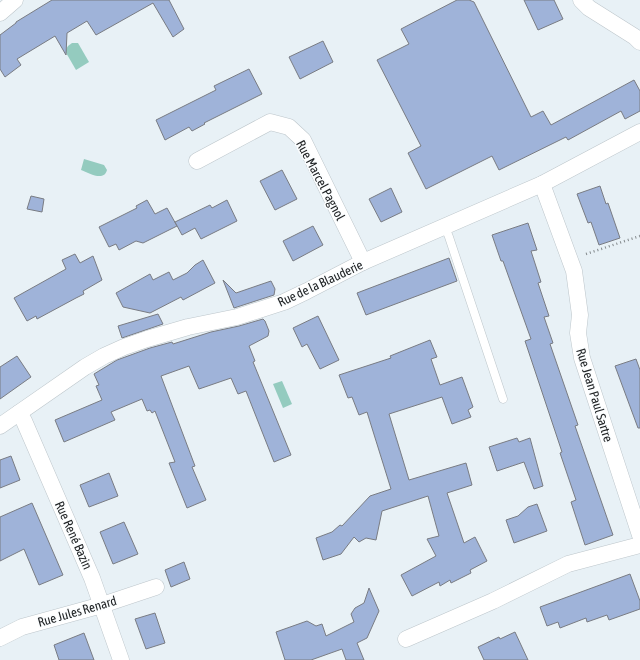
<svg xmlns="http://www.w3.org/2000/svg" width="640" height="660" font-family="'Asap Condensed',sans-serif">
	<rect width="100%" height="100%" fill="#e8f1f6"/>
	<g fill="#94cbbf">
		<polygon points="72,43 78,43 89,62 76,70 65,51 68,46"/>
		<path d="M84 159 104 165 107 170C104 182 89 173 81 170Z"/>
		<polygon points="282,381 292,404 283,408 273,384"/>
	</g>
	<g fill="#9fb3d9" stroke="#797c83">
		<polygon points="52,0 169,0 184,29 173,37 153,3 96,35 87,21 67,33 66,55 55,36 17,59 21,65 5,77 0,69 0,35 16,23 16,22"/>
		<polygon points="457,0 469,0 474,2 531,117 543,111 551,125 634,80 640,91 640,111 625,119 621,111 568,140 566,137 499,170 492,156 426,189 408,153 421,146 377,60 409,44 401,29"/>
		<polygon points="524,0 554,0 563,19 538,30"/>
		<polygon points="323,41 333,62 300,79 289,57"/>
		<polygon points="249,69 262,94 204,123 205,124 192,131 189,127 165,140 156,120 216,90 214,86"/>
		<polygon points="282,170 297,199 275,210 260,181"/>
		<polygon points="600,186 606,204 608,203 620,238 599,245 591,222 588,223 577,194"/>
		<polygon points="391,188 402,212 381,222 369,199"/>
		<polygon points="31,196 44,199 42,212 27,209"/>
		<polygon points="147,200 155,214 167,208 177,226 143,243 136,241 119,250 116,244 109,247 99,227 137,208 136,206"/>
		<polygon points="227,200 237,221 201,239 195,228 182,235 175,222 210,205 212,208"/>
		<polygon points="528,223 537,250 531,251 541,282 538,283 549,316 544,317 553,343 550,344 578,425 575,426 613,535 585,545 571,502 576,500 560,453 562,452 525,341 531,339 503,261 501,261 492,235"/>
		<polygon points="313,226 323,245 293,261 283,241"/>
		<polygon points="75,254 80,263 93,256 102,280 83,291 84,294 76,298 37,319 36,316 27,321 14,298 66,269 62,260"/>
		<polygon points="449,258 457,281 366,315 357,293"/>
		<polygon points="203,260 215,283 183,300 181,297 150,313 123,307 116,293 150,274 153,280 169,272 173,280 187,273 195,265"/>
		<polygon points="223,280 236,293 271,281 275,289 274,295 234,308"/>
		<polygon points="158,314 163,324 122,338 118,326"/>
		<polygon points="318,316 339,360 320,369 307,344 302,347 293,328"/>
		<polygon points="263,319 265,321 269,331 268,336 249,346 255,361 253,362 291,455 274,462 246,391 238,394 231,378 199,389 189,366 161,376 195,466 192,467 206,500 187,508 169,463 175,462 155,411 152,413 150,410 147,411 142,399 111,412 115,420 64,442 55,420 102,400 96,386 99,385 94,374 117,360 150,348 172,342 173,344 211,332 239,326"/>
		<polygon points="430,340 437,357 431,359 440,385 462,377 473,407 468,410 471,417 452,424 442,397 389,414 409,480 466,463 472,485 447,493 464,543 475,537 487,561 470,570 471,573 451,583 450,580 440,586 439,582 412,596 401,575 436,556 427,539 439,536 428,496 382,511 376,540 366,538 359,542 354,537 341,554 323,560 316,538 332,532 340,525 342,526 370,496 391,489 367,412 359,415 352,397 348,398 339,375 391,358 390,356"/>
		<polygon points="17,356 31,377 0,399 0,367"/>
		<polygon points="636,359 640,370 640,428 638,428 615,366"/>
		<polygon points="517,438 519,442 530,438 543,486 534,489 524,462 497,471 489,447"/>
		<polygon points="11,456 20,480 0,488 0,460"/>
		<polygon points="109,473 118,496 89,507 80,485"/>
		<polygon points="32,503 63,575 39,585 24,549 0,561 0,517"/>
		<polygon points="537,504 547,531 514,543 506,520 518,516 528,507"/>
		<polygon points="124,522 138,554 113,564 100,532"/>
		<polygon points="184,562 190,579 171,587 165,570"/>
		<polygon points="630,574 640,601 640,609 609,620 607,615 587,622 586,618 560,628 558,622 547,626 540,607"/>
		<polygon points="369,588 379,611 367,638 357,643 364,660 346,660 342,649 311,660 285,660 276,632 307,621 316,626 322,624 326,636 354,622 351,614 355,608 364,603"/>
		<polygon points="155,613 165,643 146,649 135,619"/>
		<polygon points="515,632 528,660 484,660 478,647 499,637 500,639"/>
		<polygon points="84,633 94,660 59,660 54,645"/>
	</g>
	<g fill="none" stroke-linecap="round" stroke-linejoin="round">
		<defs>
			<polyline id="lane" points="445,227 449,237 503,399"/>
			<g id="street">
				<polyline points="581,0 589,8 635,37 640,42"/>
				<polyline points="0,13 15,0"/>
				<polyline points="197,161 270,122 289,127 303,140 363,262"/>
				<polyline points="542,184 574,271 580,315 578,333 582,358 640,535"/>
				<polyline points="19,413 24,421 92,578 121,660"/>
				<polyline points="0,426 85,367 104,356 124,347 147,339 188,327 237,317 284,302 307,291 363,262 542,184 640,132"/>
				<polyline points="0,638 22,627 102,605 156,587"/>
				<polyline points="406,639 493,601 568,564 640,545"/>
			</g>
		</defs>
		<use href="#lane" stroke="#bdc6cb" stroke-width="9"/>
		<use href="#street" stroke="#bdc6cb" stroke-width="17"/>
		<polyline stroke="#848a8d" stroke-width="2.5" stroke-dasharray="1 3" stroke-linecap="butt" points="586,254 640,236"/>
		<use href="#lane" stroke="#fff" stroke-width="8"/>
		<use href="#street" stroke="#fff" stroke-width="16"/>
	</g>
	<g text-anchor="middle" stroke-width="3" stroke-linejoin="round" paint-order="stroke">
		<g font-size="13" fill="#212426" stroke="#fbfdfe">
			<text transform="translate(321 180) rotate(62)" y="5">Rue Marcel Pagnol</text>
			<text transform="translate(320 283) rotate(-25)" y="5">Rue de la Blauderie</text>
			<text transform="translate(595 395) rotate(73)" y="5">Rue Jean Paul Sartre</text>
			<text transform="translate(74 535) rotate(66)" y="5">Rue René Bazin</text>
			<text transform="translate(77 611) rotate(-16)" y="5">Rue Jules Renard</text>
		</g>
	</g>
</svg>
